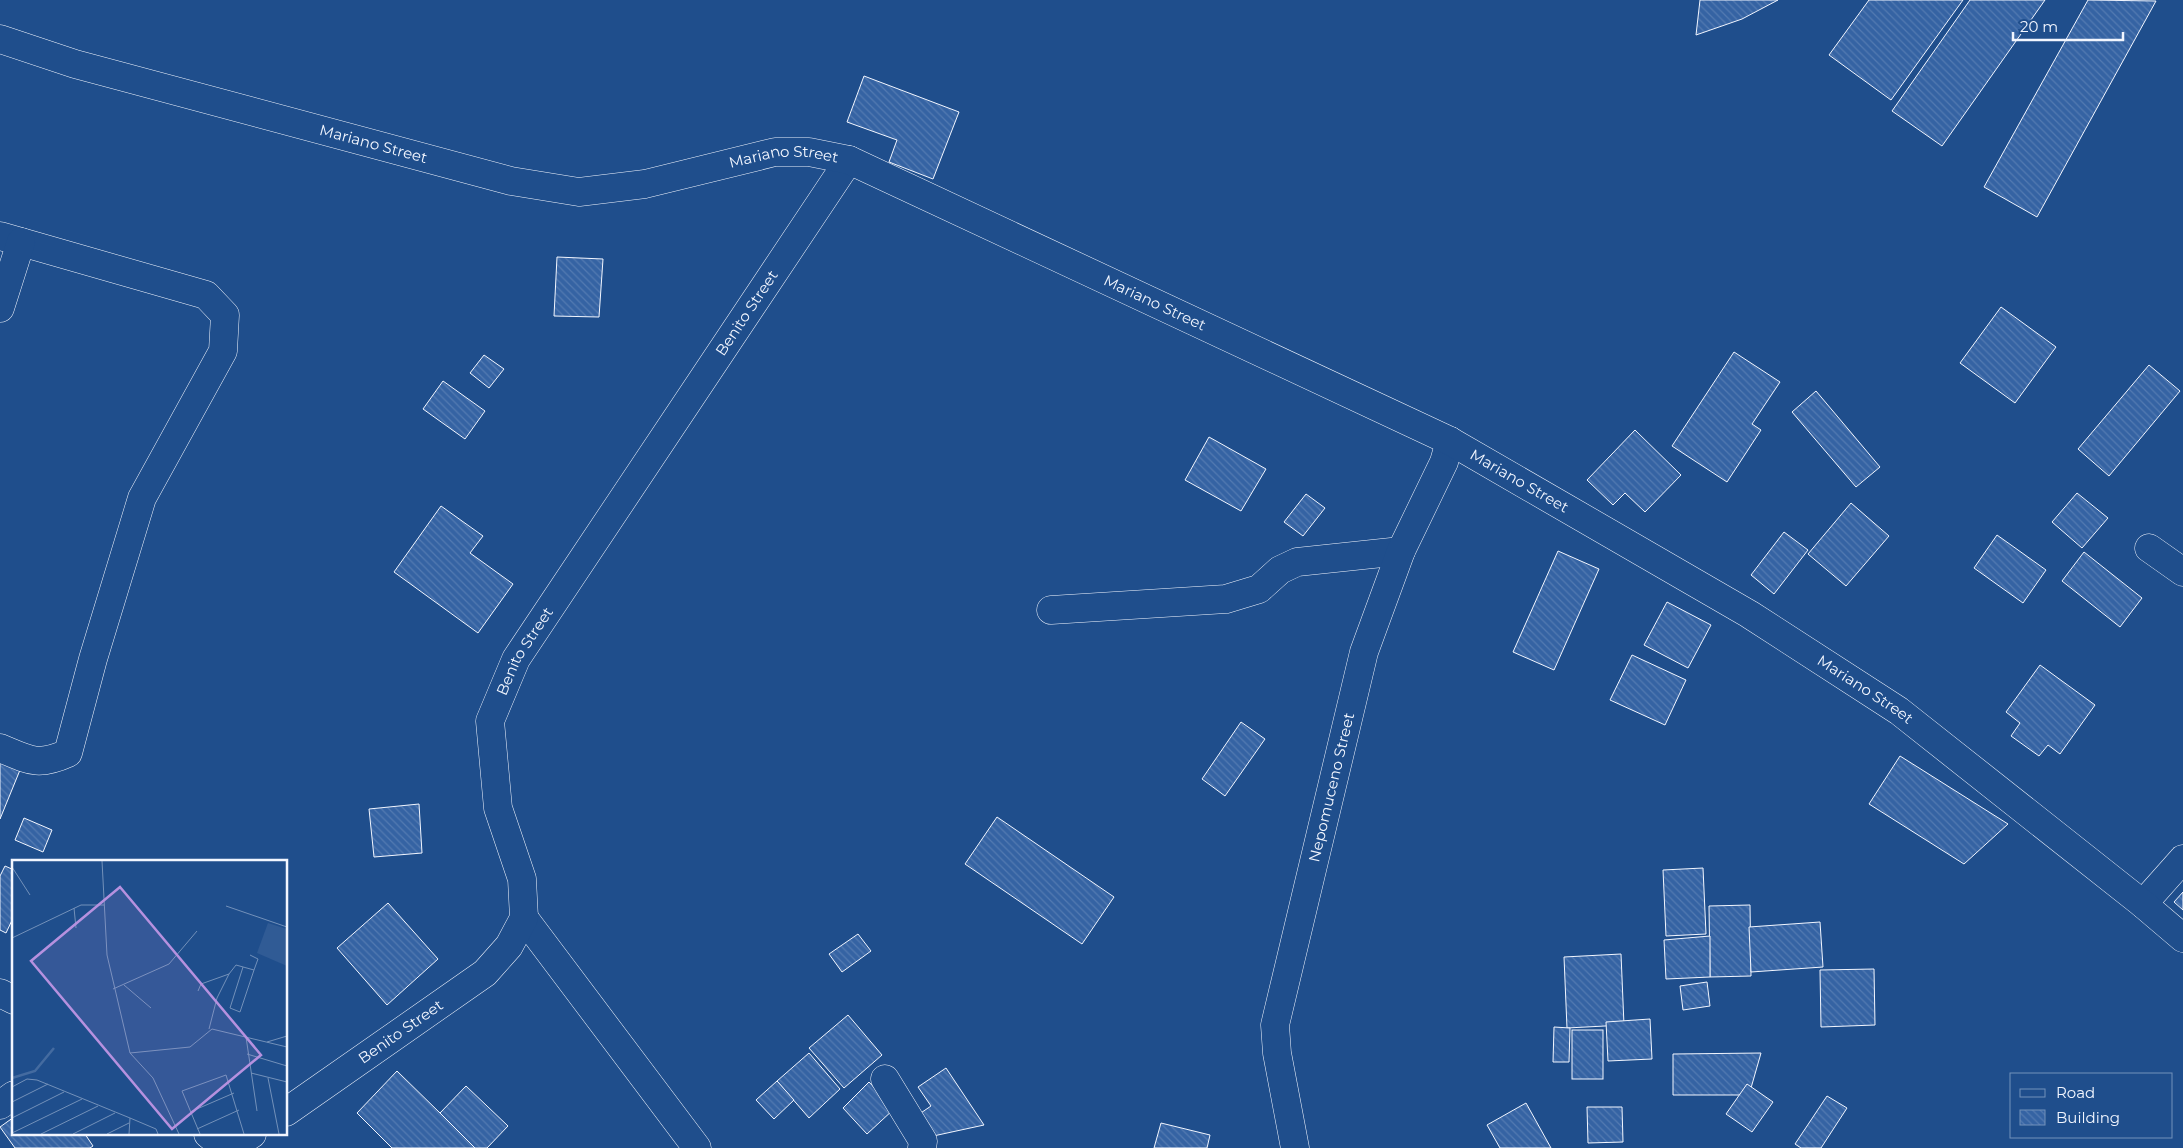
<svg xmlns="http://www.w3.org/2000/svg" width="2183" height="1148" font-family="Montserrat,sans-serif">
	<defs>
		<pattern id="building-back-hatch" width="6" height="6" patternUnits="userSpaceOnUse" patternTransform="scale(1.25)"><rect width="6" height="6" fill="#3563a3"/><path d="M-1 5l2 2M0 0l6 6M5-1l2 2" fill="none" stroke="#537ab1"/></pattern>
	</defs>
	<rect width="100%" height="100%" fill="#1f4e8c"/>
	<g fill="url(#building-back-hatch)" stroke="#f2f6ff">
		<polygon points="1700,0 1778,0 1742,19 1696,35"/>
		<polygon points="1869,0 1963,0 1891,100 1829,55"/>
		<polygon points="1970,0 2045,0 1942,146 1892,111"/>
		<polygon points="2088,0 2156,1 2037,217 1984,187"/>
		<polygon points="864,76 959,112 933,179 889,162 897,140 847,122"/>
		<polygon points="557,257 603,259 599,317 554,316"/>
		<polygon points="2001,307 2056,347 2015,403 1960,363"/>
		<polygon points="1734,352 1780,382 1752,424 1761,430 1727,482 1672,446"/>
		<polygon points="484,355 504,369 489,388 470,373"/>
		<polygon points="2149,365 2180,391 2109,476 2078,449"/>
		<polygon points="443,381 485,411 465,439 423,409"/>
		<polygon points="1816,391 1880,467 1856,487 1792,412"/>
		<polygon points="1635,430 1681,475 1645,512 1625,493 1613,505 1587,480"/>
		<polygon points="1209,437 1266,469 1241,511 1185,480"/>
		<polygon points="2077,493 2108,518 2082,548 2052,522"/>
		<polygon points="1306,494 1325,508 1303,536 1284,522"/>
		<polygon points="1851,503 1889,536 1846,586 1808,554"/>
		<polygon points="441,506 483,536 470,553 513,584 478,633 394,572"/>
		<polygon points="1784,532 1808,550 1774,594 1751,575"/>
		<polygon points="1997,535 2046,570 2023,603 1974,568"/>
		<polygon points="1558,551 1599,569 1554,670 1513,652"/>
		<polygon points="2084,552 2142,598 2120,627 2062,581"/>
		<polygon points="1667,602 1711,625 1688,668 1644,645"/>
		<polygon points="1632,655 1686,680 1665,725 1610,700"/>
		<polygon points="2040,665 2095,705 2060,754 2048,745 2039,756 2011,736 2020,723 2006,712"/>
		<polygon points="1241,722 1265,739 1225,796 1202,779"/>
		<polygon points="1900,756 2008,824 1964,864 1869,804"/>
		<polygon points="0,760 20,770 0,819"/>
		<polygon points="419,804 422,853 374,857 369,809"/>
		<polygon points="997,817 1114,897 1082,944 965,864"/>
		<polygon points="24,818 52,830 43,852 15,840"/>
		<polygon points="5,866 14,870 14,916 6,933 0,930 0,876"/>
		<polygon points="1703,868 1706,934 1666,936 1663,870"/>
		<polygon points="2183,892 2183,910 2174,902"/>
		<polygon points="388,903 438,959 387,1005 337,948"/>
		<polygon points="1750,905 1751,976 1710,977 1709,906"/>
		<polygon points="1820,922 1823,967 1751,972 1749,927"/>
		<polygon points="858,934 871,951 842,972 829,954"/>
		<polygon points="1710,936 1710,977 1666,979 1664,940"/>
		<polygon points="1621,954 1624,1025 1567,1028 1564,957"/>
		<polygon points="1874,969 1875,1025 1821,1027 1820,970"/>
		<polygon points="1707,982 1710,1006 1683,1010 1680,986"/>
		<polygon points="848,1015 882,1055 844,1088 809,1048"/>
		<polygon points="1650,1019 1652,1059 1608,1061 1606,1022"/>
		<polygon points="1554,1027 1570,1028 1569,1062 1553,1062"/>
		<rect x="1572" y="1030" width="31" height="49"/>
		<polygon points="809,1053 840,1089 809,1118 777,1081"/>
		<polygon points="1761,1053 1749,1095 1673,1095 1673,1054"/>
		<polygon points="946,1068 984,1125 924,1138 912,1119 931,1106 918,1087"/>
		<polygon points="397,1071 440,1113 475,1148 392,1148 357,1113"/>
		<polygon points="777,1081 794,1100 774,1119 756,1100"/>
		<polygon points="869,1082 894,1109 867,1134 843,1108"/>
		<polygon points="1747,1084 1773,1102 1752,1132 1726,1114"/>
		<polygon points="466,1086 508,1126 487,1148 475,1148 440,1113"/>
		<polygon points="1827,1096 1847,1108 1821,1148 1801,1148 1795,1144"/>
		<polygon points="1526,1103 1551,1148 1500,1148 1487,1125"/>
		<polygon points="1587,1107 1622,1107 1623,1142 1588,1143"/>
		<polygon points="14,1117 14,1134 85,1134 93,1146 90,1148 15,1148 0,1127"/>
		<polygon points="1161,1123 1210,1135 1207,1148 1154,1148"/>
	</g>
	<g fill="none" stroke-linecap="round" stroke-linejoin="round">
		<defs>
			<g id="minor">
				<path d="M0 236 206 295 225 315 223 351 142 498 93 659 68 753C37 767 29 760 0 748"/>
				<polyline points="0,308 21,242"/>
				<polyline points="2149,548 2183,572"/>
				<polyline points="1051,610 1226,599 1259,589 1280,570 1297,562 1401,551"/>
				<polyline points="2143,904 2183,859"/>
				<polyline points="524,918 697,1148"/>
				<polyline points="0,993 14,1000"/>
				<polyline points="885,1079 923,1141 922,1148"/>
				<polyline points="0,1105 14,1095"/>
				<path id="s1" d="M286 1112 485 973 509 946 524 918 522 879 498 808 490 721 516 659 849 160"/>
				<polyline points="208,1134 225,1148"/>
				<polyline points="230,1148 252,1134"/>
				<path id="s2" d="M1295 1148 1277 1053 1275 1025 1364 652 1401 551 1444 462 1450 441"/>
			</g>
			<g id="major">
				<path id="s3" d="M0 39 75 64 511 181 579 192 645 184 775 152H809L849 160 1450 441 1749 614 1899 711 2143 904 2183 938"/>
			</g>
		</defs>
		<use href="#minor" stroke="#f2f6ff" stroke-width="29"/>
		<use href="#major" stroke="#f2f6ff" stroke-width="29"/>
		<use href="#minor" stroke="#1f4e8c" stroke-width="28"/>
		<use href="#major" stroke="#1f4e8c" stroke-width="28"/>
	</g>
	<g text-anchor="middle" stroke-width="4" stroke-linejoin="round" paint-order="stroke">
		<g font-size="15" fill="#f2f6ff" stroke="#1f4e8c">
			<text dy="5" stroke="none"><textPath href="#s3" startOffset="388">Mariano Street</textPath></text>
			<text dy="5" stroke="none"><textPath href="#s3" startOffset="808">Mariano Street</textPath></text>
			<text dy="5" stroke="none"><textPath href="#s3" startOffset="1212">Mariano Street</textPath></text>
			<text dy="5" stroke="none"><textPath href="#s1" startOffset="995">Benito Street</textPath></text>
			<text dy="5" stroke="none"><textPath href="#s3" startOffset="1618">Mariano Street</textPath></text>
			<text dy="5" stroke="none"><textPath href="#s1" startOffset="590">Benito Street</textPath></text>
			<text dy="5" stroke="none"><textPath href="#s3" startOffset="2022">Mariano Street</textPath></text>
			<text dy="5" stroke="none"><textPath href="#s2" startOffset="369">Nepomuceno Street</textPath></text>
			<text dy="5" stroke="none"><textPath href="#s1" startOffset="140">Benito Street</textPath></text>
		</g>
	</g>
	<g transform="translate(12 860)">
		<rect width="275" height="275" fill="#1f4e8c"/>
		<path d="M256 63 275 69V106L245 93Z" fill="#305b95"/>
		<path fill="none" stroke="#446ba0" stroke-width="2.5" d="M0 218 23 211 42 188"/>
		<path fill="none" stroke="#7391ba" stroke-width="1" d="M90 1 95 95 118 193 141 218 167 274M0 7 18 35M214 46 275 67M62 48 64 68M0 78 69 45H92M231 107 218 148 228 152 242 110M112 125 139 148M101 129 157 104 185 71M186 131 189 124 217 114M197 169 205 138 217 114 224 105 242 110 246 99 238 95M234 177 245 251M255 182 275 176M118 193 178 187 200 169 275 187M235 194 275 206M239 213 275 222M256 218 267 274M0 227 15 219 25 220 118 258 117 274M0 242 36 224M178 252 222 233M0 258 52 232M118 258 144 269 146 274M185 269 227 250M0 273 70 239M29 274 86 246M61 274 103 253M95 274 117 263M188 274 170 231 214 215 232 274"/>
		<path fill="#b691df" fill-opacity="0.15" stroke="#b691df" stroke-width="2.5" d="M108 27 249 195 160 269 19 101Z"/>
		<rect width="275" height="275" fill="none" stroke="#f2f6ff" stroke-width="2.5"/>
	</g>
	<rect x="2010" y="1073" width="162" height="65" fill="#1f4e8c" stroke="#7391ba"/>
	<rect x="2020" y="1089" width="25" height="8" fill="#1f4e8c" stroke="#7391ba"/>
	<text x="2056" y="1098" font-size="15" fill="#f2f6ff">Road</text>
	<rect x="2020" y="1110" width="25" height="15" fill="url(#building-back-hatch)" stroke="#7391ba"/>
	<text x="2056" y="1123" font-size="15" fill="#f2f6ff">Building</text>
	<path d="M2013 32v8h110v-8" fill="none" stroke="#f2f6ff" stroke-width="2.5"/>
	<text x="2020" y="32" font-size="15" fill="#f2f6ff" stroke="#1f4e8c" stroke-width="4" paint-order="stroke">20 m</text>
</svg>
